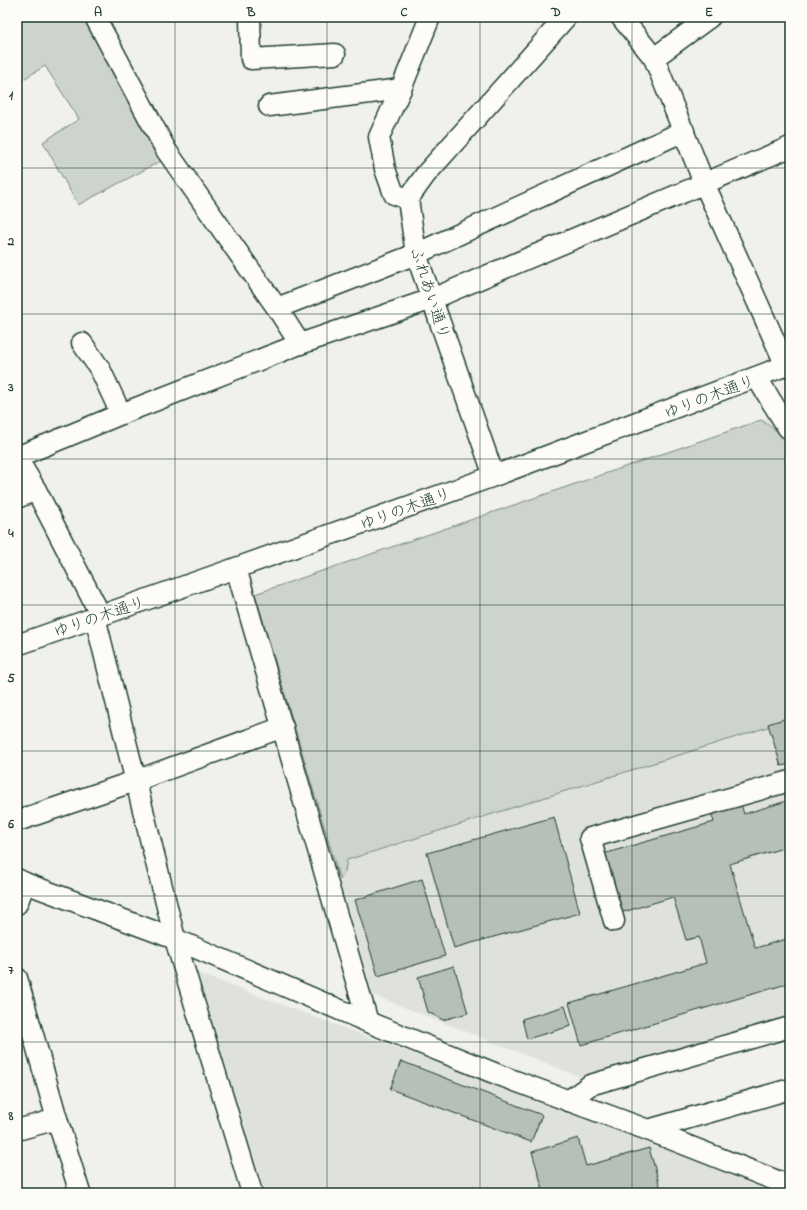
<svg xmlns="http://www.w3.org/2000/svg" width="807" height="1210" font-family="'Indie Flower','Klee One',sans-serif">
	<rect width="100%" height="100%" fill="#f0f1eb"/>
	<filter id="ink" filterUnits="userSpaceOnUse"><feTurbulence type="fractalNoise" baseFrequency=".025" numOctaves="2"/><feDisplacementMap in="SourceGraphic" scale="8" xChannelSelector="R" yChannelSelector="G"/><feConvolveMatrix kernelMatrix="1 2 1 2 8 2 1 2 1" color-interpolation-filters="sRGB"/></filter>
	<g filter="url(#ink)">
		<g fill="#dfe2dc">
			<polygon points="790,410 790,1017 586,1079 373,995 255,594"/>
			<polygon points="197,973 787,1193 265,1193"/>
		</g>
		<g fill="#cdd3cd" stroke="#768880">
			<polygon points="17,17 84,17 161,161 78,205 43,142 79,119 45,66 17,83"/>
			<polygon points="761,420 790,440 790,720 347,860 345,871 340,880 255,594"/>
		</g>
		<g fill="#b6bfb8" stroke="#1f3d34">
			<polygon points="790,717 790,764 781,766 768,724"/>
			<polygon points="790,800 790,846 730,864 755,948 790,938 790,983 581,1045 569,1003 706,963 699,937 686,940 673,897 620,913 603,854 714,822 710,810 740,801 744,814"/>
			<polygon points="554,817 580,913 454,948 427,853"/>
			<polygon points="422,879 445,956 378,976 355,900"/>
			<polygon points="454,966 468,1013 443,1020 428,1012 418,977"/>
			<polygon points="565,1006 571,1026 527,1039 522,1019"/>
			<polygon points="401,1061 542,1115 531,1142 390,1089"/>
			<polygon points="578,1138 586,1166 649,1148 662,1193 544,1193 532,1152"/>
		</g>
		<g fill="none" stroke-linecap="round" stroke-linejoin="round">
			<defs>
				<g id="minor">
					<polyline points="95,17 166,150 277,308 300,344 432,299 790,147"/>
					<polyline points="250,17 251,59 335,54"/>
					<polyline points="621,17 654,58 704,183 786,366"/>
					<polyline points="654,58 710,17"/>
					<polyline points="269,106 401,89"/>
					<polyline points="408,199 394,194 385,169 379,137 401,89 430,17"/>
					<polyline points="277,308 416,254 684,131"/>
					<polyline points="82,343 100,369 121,414"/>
					<polyline points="757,378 788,428 790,428"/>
					<polyline points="17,457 121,414 300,344"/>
					<polyline points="17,458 36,490 101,616"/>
					<polyline points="494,476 416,254 408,199 426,174 566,17"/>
					<polyline points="17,498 36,490"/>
					<polyline points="236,568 368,1022"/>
					<polyline points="95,617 175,939 252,1193"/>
					<polyline points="17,645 236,568 494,476 790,364"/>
					<polyline points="17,821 135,781 283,727"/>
					<polyline points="17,879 25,883 175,939 368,1022 499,1075 648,1130 790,1186"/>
					<polyline points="17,904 25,883"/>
					<polyline points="614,921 590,838 790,781"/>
					<polyline points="17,978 57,1119 80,1193"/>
					<polyline points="568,1101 590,1085 790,1027"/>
					<polyline points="17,1130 57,1119"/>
					<polyline points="648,1130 790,1089"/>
				</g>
			</defs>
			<use href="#minor" stroke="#1f3d34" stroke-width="23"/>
			<use href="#minor" stroke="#fdfcf7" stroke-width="20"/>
		</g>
	</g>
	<path fill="none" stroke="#1f3d34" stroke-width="1" stroke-opacity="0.55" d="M175 17V1193M327 17V1193M480 17V1193M632 17V1193M17 168H790M17 314H790M17 459H790M17 605H790M17 751H790M17 896H790M17 1042H790"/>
	<g text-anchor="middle" stroke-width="3" stroke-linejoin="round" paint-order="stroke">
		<g font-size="16" fill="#1f3d34" stroke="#fdfcf7">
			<text transform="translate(431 293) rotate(72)" y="6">ふれあい通り</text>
			<text transform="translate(709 396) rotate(-21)" y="6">ゆりの木通り</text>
			<text transform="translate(405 508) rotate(-20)" y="6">ゆりの木通り</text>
			<text transform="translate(99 616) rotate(-19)" y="6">ゆりの木通り</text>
		</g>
	</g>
	<rect width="807" height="1210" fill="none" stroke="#fdfcf7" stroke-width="44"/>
	<rect x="22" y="22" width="763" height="1166" fill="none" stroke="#1f3d34" stroke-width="1.5"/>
	<g font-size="13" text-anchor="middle" font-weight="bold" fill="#1f3d34">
		<text x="98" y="16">A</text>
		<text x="251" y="16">B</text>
		<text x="404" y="16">C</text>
		<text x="556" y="16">D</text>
		<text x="709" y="16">E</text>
		<text x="11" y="99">1</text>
		<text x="11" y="245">2</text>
		<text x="11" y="391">3</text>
		<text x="11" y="537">4</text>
		<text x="11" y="682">5</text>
		<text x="11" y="828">6</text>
		<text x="11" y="974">7</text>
		<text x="11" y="1120">8</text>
	</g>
</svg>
